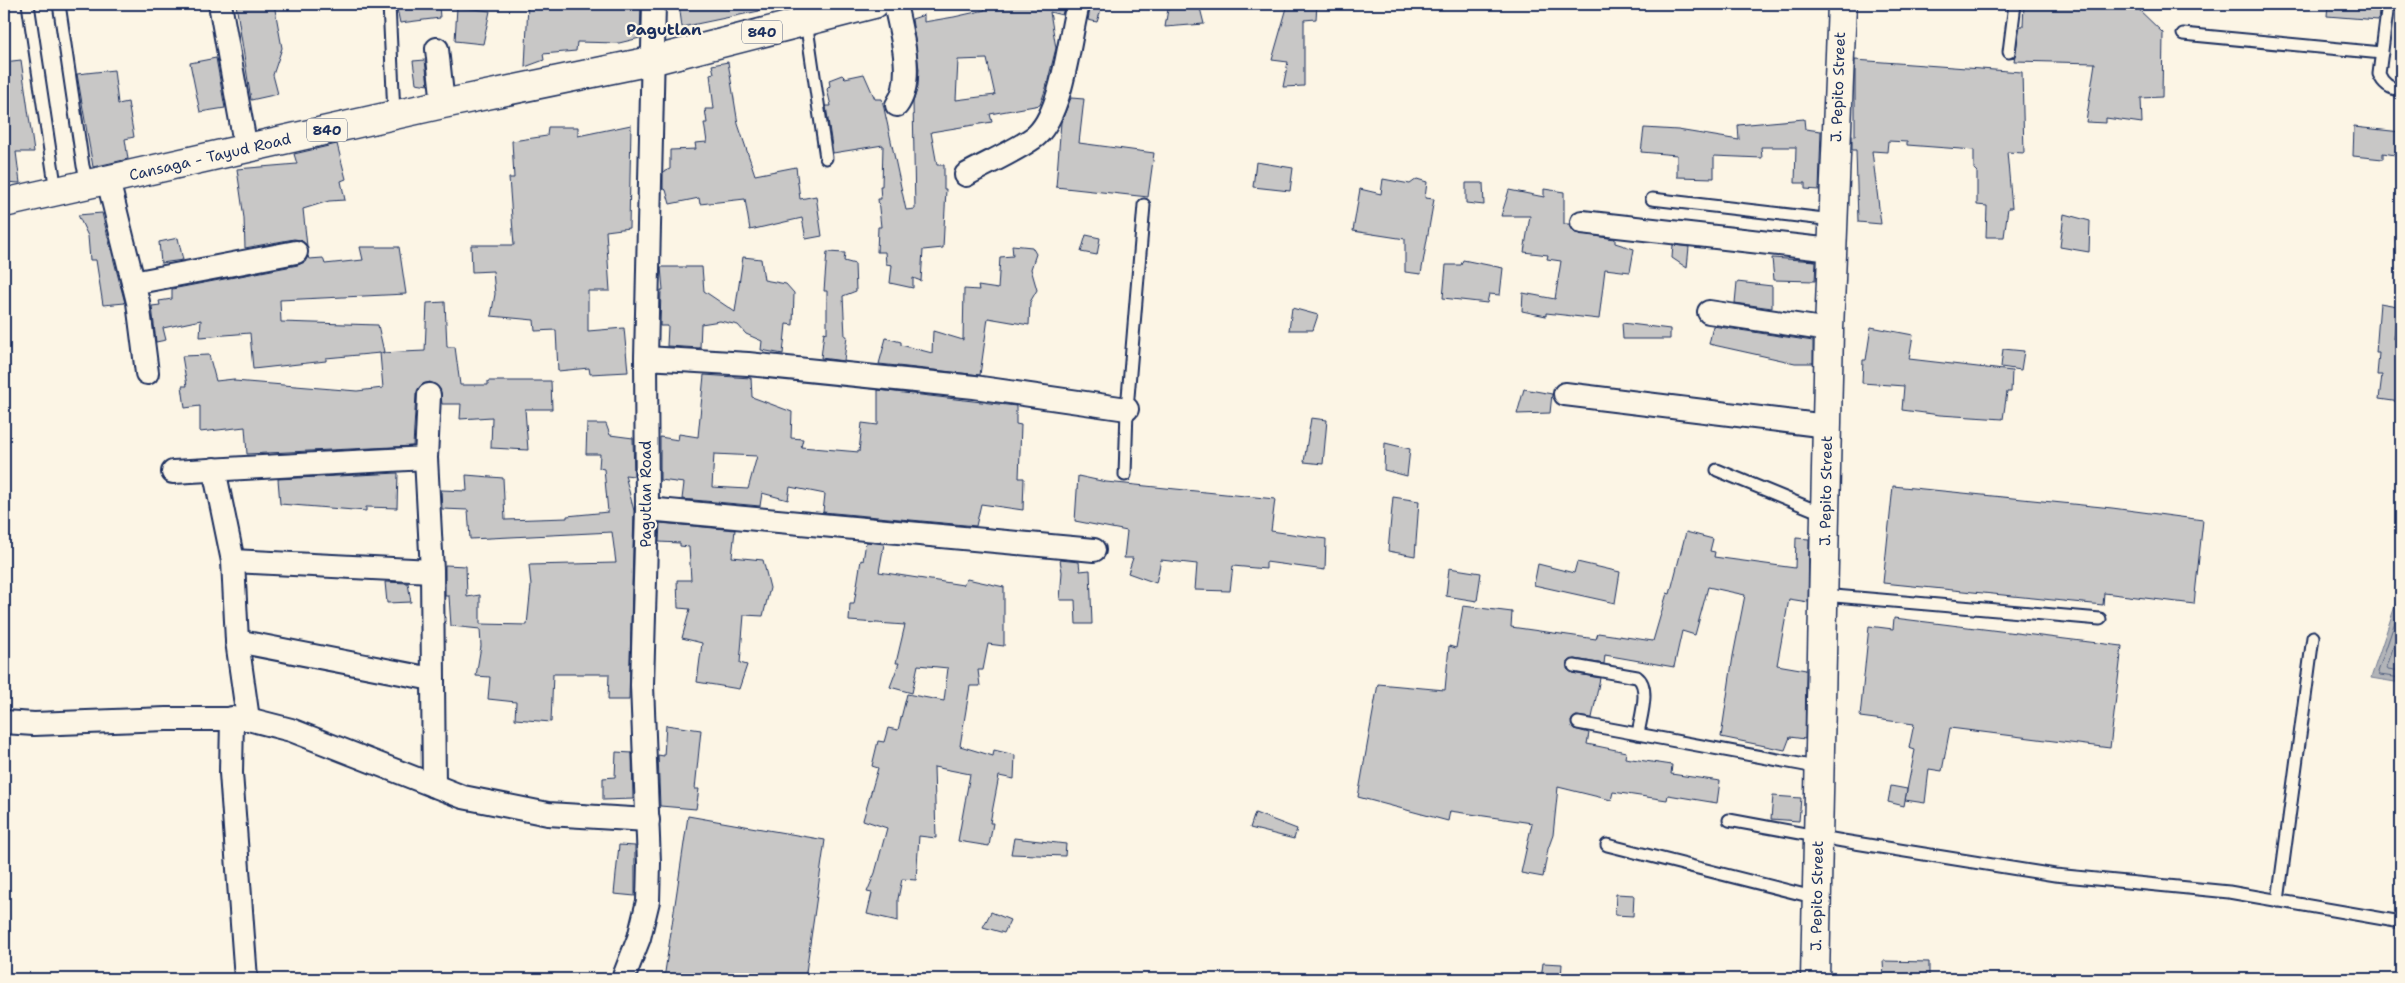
<svg xmlns="http://www.w3.org/2000/svg" width="2405" height="983" font-family="'Shantell Sans',sans-serif">
	<rect width="100%" height="100%" fill="#fcf5e5"/>
	<filter id="ink" filterUnits="userSpaceOnUse"><feTurbulence type="fractalNoise" baseFrequency=".02" numOctaves="2"/><feDisplacementMap in="SourceGraphic" scale="10" xChannelSelector="R" yChannelSelector="G"/><feConvolveMatrix kernelMatrix="1 2 1 2 8 2 1 2 1" color-interpolation-filters="sRGB"/></filter>
	<g filter="url(#ink)">
		<polygon fill="#b2b4b8" stroke="#767f94" points="2401,588 2401,683 2371,678"/>
		<g fill="none" stroke-linecap="round" stroke-linejoin="round">
			<g stroke="#576482" stroke-width="1">
				<polyline points="2401,604 2378,672 2380,675 2401,678"/>
				<polyline points="2401,623 2387,667 2388,669 2401,671"/>
			</g>
		</g>
		<g fill="#c8c7c6" stroke="#1b2f5e" fill-rule="evenodd">
			<polygon points="236,4 274,4 282,48 273,75 278,94 251,100"/>
			<polygon points="396,4 439,4 440,18 400,23"/>
			<polygon points="528,4 641,4 640,38 619,43 577,42 576,51 543,54 544,60 525,67"/>
			<polygon points="679,4 758,4 759,11 682,27"/>
			<path d="M983 4H1065L1062 15 1050 12 1056 48 1046 88 1040 105 990 114 992 122 931 132 937 165H944V189H946L943 248 923 250 921 281 913 278V288L890 283 892 265 886 264 885 252H877L878 227H881L878 199H881L880 186H882L883 145 833 153 826 106H831L827 89 830 86 829 80 842 75 845 78 864 74 875 99H882L906 210 915 209 913 102 918 86 919 69 912 19 924 15V22L954 17 985 10ZM987 59 995 95 956 100 958 60Z"/>
			<polygon points="1091,4 1103,4 1097,22 1088,20"/>
			<polygon points="1175,4 1199,4 1204,24 1165,27 1168,9 1176,8"/>
			<polygon points="1288,4 1317,4 1316,19 1304,20 1304,86 1283,87 1288,62 1272,60"/>
			<polygon points="2024,4 2133,4 2163,33 2162,97 2141,98 2142,123 2106,118 2106,123 2086,122 2095,63 2014,61 2020,26 2023,26"/>
			<polygon points="2328,4 2380,4 2378,20 2327,16"/>
			<polygon points="457,7 490,11 483,44 455,41"/>
			<polygon points="216,58 225,108 200,112 190,63"/>
			<polygon points="21,60 34,152 16,152 20,183 4,182 4,62"/>
			<polygon points="425,60 428,85 416,83 413,61"/>
			<polygon points="1855,60 2022,72 2024,153 2007,152 2012,208 2008,208 2004,237 1986,237 1987,206 1977,205 1977,172 1974,169 1974,150 1907,145 1907,142 1888,141 1887,152 1872,151 1881,224 1858,222 1856,150 1852,150 1852,135 1855,136"/>
			<polygon points="728,62 738,124 755,175 796,167 800,199 816,196 822,236 806,239 802,218 750,230 745,199 700,204 699,198 670,204 666,190 663,189 663,172 670,169 670,150 696,149 695,143 707,142 704,123 707,123 705,109 714,109 710,74 714,73 712,65"/>
			<polygon points="114,70 118,104 128,102 134,137 125,139 128,159 93,167 77,74"/>
			<polygon points="1071,98 1084,99 1079,143 1154,153 1148,197 1056,187 1061,122"/>
			<polygon points="1804,119 1805,129 1821,131 1819,190 1805,189 1805,183 1795,183 1796,147 1761,147 1762,158 1714,156 1714,178 1677,177 1677,155 1641,152 1644,128 1678,130 1739,140 1738,125"/>
			<polygon points="631,125 629,228 606,231 610,291 588,291 588,331 624,328 628,372 590,374 589,368 558,371 556,330 535,331 534,320 491,316 495,294 493,271 472,272 471,245 514,245 509,178 514,178 512,141 547,136 548,127 578,127 578,136"/>
			<polygon points="2354,127 2401,132 2401,156 2383,153 2383,159 2353,156"/>
			<polygon points="337,144 346,179 341,181 345,200 329,201 303,209 307,246 301,240 294,239 245,248 244,218 237,169 297,164 294,154"/>
			<polygon points="1256,162 1293,168 1290,191 1253,187"/>
			<polygon points="1383,179 1410,184 1417,179 1427,182 1425,198 1434,199 1421,274 1405,272 1405,239 1353,231 1360,189 1381,194"/>
			<polygon points="1466,183 1483,183 1484,205 1466,203"/>
			<polygon points="1544,189 1564,192 1564,224 1569,224 1575,233 1615,239 1615,243 1634,249 1630,272 1605,269 1599,319 1546,313 1546,316 1522,311 1523,293 1555,299 1561,261 1547,259 1548,255 1524,252 1530,216 1501,216 1509,190 1544,197"/>
			<polygon points="102,213 114,261 125,303 103,305 96,260 90,260 88,236 78,215"/>
			<polygon points="2064,214 2090,221 2089,252 2060,247"/>
			<polygon points="1086,235 1100,238 1097,255 1081,252"/>
			<polygon points="178,238 183,260 161,263 159,242"/>
			<polygon points="1012,245 1032,247 1036,254 1031,269 1037,290 1030,302 1029,325 988,318 980,375 879,364 886,338 901,342 901,345 932,353 933,331 963,340 964,289 979,290 978,286 998,289 1000,257 1013,256"/>
			<polygon points="1673,245 1689,247 1687,268 1672,258"/>
			<polygon points="360,247 399,247 406,294 280,300 281,322 378,325 384,352 380,353 425,351 427,303 445,302 447,347 455,347 460,385 488,385 488,381 551,381 552,409 525,409 528,450 491,448 492,417 460,419 461,404 442,404 440,389 430,382 423,384 416,394 413,446 247,454 245,427 200,432 200,406 185,408 182,386 187,386 182,356 209,355 216,381 234,379 234,381 357,391 383,388 380,353 326,358 326,361 253,369 250,333 200,337 201,320 163,328 166,340 156,342 152,306 160,305 159,301 172,299 172,289 298,265 305,262 308,256 309,259 323,258 325,264 363,260"/>
			<polygon points="827,252 845,253 844,261 855,264 856,291 843,296 845,336 847,336 844,361 821,358 824,332 827,333 827,291 824,291"/>
			<polygon points="743,257 761,259 764,280 786,284 794,293 793,325 786,324 783,354 761,350 762,341 746,334 738,325 720,321 701,324 700,348 667,346 668,326 660,326 661,290 663,290 661,267 702,267 704,291 735,312"/>
			<polygon points="1772,258 1816,261 1815,281 1774,280"/>
			<polygon points="1463,260 1503,268 1500,295 1489,294 1487,303 1443,298 1446,265 1461,265"/>
			<polygon points="1737,282 1772,286 1772,308 1735,303"/>
			<polygon points="2380,303 2397,306 2394,339 2401,339 2400,402 2379,399 2382,375 2377,375 2379,353 2376,353"/>
			<polygon points="1292,308 1318,315 1313,330 1289,330"/>
			<polygon points="1622,323 1670,329 1670,339 1623,339"/>
			<polygon points="1713,326 1813,341 1813,363 1795,363 1709,344"/>
			<polygon points="1871,327 1913,335 1909,359 2012,371 2011,392 2007,392 2003,419 1940,415 1902,410 1904,386 1862,383 1863,360 1866,360"/>
			<polygon points="2003,349 2024,351 2021,370 2001,367"/>
			<path d="M704 375 751 378 752 397 792 412 791 438 803 439 801 447 859 452 862 423 878 425V390L1016 406V424L1021 425 1019 478H1024L1023 510 981 504 976 526 823 512 825 494 790 487 788 500 762 493 760 506 682 499 684 483 660 480V437L678 440 679 434 698 437ZM714 454 757 456 748 489 712 487Z"/>
			<polygon points="1524,389 1552,394 1550,413 1517,414"/>
			<polygon points="1311,418 1327,420 1323,464 1304,462"/>
			<polygon points="587,424 606,424 610,435 633,438 634,476 625,475 634,511 629,700 608,700 609,674 553,674 551,722 515,719 516,702 488,699 490,677 476,676 481,646 480,629 451,626 449,596 445,596 445,565 466,566 467,597 480,595 480,624 527,625 531,586 529,565 616,563 612,532 470,539 468,510 442,509 441,490 467,491 466,475 503,478 505,520 567,518 567,516 608,512 604,469 599,468 600,454 586,454"/>
			<polygon points="1385,443 1410,449 1407,476 1384,470"/>
			<polygon points="398,473 397,508 366,507 366,511 280,504 278,479"/>
			<polygon points="1078,476 1106,482 1275,499 1271,531 1326,539 1325,570 1266,562 1266,569 1233,566 1230,591 1195,590 1197,564 1161,560 1156,583 1128,573 1133,558 1124,558 1127,531 1075,521"/>
			<polygon points="1893,486 2112,508 2203,520 2194,604 2104,593 2103,605 1883,583"/>
			<polygon points="1393,497 1419,501 1415,556 1388,551"/>
			<polygon points="660,523 735,530 732,557 763,560 770,588 763,616 744,615 740,663 747,665 739,689 697,682 702,643 682,638 690,609 678,608 677,580 691,580 689,547 680,546 680,543 659,542"/>
			<polygon points="1686,532 1713,539 1710,551 1715,552 1714,557 1795,568 1796,538 1809,539 1808,602 1789,599 1777,665 1806,670 1805,739 1790,737 1785,750 1721,737 1733,656 1745,595 1708,587 1695,635 1682,631 1674,667 1605,655 1604,664 1575,659 1569,661 1567,665 1567,669 1572,673 1600,678 1592,718 1576,716 1571,721 1574,729 1589,733 1587,744 1626,752 1625,758 1672,765 1671,774 1720,781 1717,803 1668,795 1667,800 1613,792 1611,800 1558,787 1553,835 1548,849 1543,877 1521,873 1532,823 1450,811 1448,821 1358,797 1378,684 1445,690 1449,646 1456,648 1463,606 1512,612 1511,627 1596,639 1598,633 1653,641 1667,593 1670,594"/>
			<polygon points="866,542 884,544 879,572 963,585 967,579 1004,587 1004,646 988,644 983,670 978,670 980,686 970,686 960,746 993,756 994,750 1015,755 1014,779 999,776 990,823 993,823 989,846 958,841 970,774 934,767 936,838 919,836 916,880 902,879 898,899 898,921 867,914 872,893 867,892 875,873 887,828 863,820 878,768 872,766 878,741 884,742 888,728 898,730 907,694 944,701 948,668 918,665 912,693 890,687 899,663 896,663 905,625 849,621 850,604 854,604 861,560 863,561"/>
			<polygon points="1060,560 1079,562 1080,571 1090,570 1092,624 1076,624 1075,600 1060,600 1062,572"/>
			<polygon points="1577,562 1620,572 1615,603 1534,585 1538,564 1574,573"/>
			<polygon points="1449,568 1481,573 1477,601 1446,596"/>
			<polygon points="385,582 408,583 411,602 387,603"/>
			<polygon points="1894,618 2122,646 2110,748 1950,728 1942,771 1929,769 1925,803 1905,800 1915,750 1909,748 1914,724 1860,717 1869,626 1893,629"/>
			<polygon points="666,725 701,730 695,789 699,789 696,809 660,806 658,755 664,756"/>
			<polygon points="616,752 632,753 633,799 603,800 603,778 615,777"/>
			<polygon points="1891,786 1907,789 1904,806 1888,802"/>
			<polygon points="1773,796 1801,798 1799,821 1771,819"/>
			<polygon points="1255,813 1297,829 1294,839 1250,828"/>
			<polygon points="688,816 825,840 805,979 664,979"/>
			<polygon points="1014,838 1066,844 1065,856 1011,854"/>
			<polygon points="619,845 635,846 635,896 614,894"/>
			<polygon points="1616,894 1634,895 1633,916 1615,915"/>
			<polygon points="991,912 1010,920 1004,933 983,927"/>
			<polygon points="1883,961 1929,962 1929,979 1884,979"/>
			<polygon points="1543,963 1562,964 1561,979 1541,979"/>
		</g>
		<g fill="none" stroke-linecap="round" stroke-linejoin="round">
			<defs>
				<g id="service">
					<polyline points="28,4 56,191"/>
					<polyline points="59,4 83,166 88,184"/>
					<polyline points="389,4 394,114"/>
					<path d="M2388 4 2379 74C2383 84 2390 89 2401 90"/>
					<polyline points="806,21 826,158"/>
					<polyline points="2183,34 2382,53"/>
					<polyline points="2009,52 2015,4"/>
					<polyline points="1652,199 1833,220"/>
					<polyline points="1717,470 1824,514"/>
					<polyline points="1125,475 1127,409 1144,205"/>
					<polyline points="1823,595 2100,619"/>
					<path d="M1574 666 1637 677C1651 687 1640 719 1638 734"/>
					<polyline points="1578,723 1805,765 1819,770"/>
					<polyline points="1729,820 1843,841 2055,875 2229,892 2401,922"/>
					<polyline points="1607,845 1817,898"/>
					<polyline points="2278,901 2313,637"/>
				</g>
				<g id="minor">
					<polyline points="220,4 246,149"/>
					<path d="M895 4C901 32 915 80 897 105"/>
					<polyline points="437,49 443,104"/>
					<path d="M966 175C983 165 1024 147 1037 135 1063 110 1069 39 1078 4"/>
					<polyline points="108,180 138,302 147,373"/>
					<polyline points="1582,222 1832,250"/>
					<polyline points="133,283 296,252"/>
					<polyline points="1709,312 1829,330"/>
					<polyline points="646,358 748,364 974,387 1127,409"/>
					<polyline points="1565,394 1827,426"/>
					<polyline points="429,395 426,458 432,571 434,786"/>
					<polyline points="214,469 233,561 237,641 248,719"/>
					<polyline points="173,472 426,458"/>
					<polyline points="647,509 1094,550"/>
					<polyline points="233,561 432,571"/>
					<polyline points="237,641 432,679"/>
					<polyline points="232,718 231,773 246,979"/>
					<polyline points="4,722 34,724 166,719 248,719 291,730 463,797 548,814 648,820"/>
					<polyline points="623,979 639,938 648,901 649,863 642,685 647,509 646,358 654,4"/>
				</g>
				<polyline id="tertiary" points="1815,979 1829,330 1842,4"/>
				<polyline id="trunk" points="4,203 443,104 651,61 874,4"/>
			</defs>
			<use href="#service" stroke="#1b2f5e" stroke-width="15"/>
			<use href="#minor" stroke="#1b2f5e" stroke-width="26"/>
			<use href="#tertiary" stroke="#1b2f5e" stroke-width="31"/>
			<use href="#trunk" stroke="#1b2f5e" stroke-width="31"/>
			<use href="#service" stroke="#fcf5e5" stroke-width="11"/>
			<use href="#minor" stroke="#fcf5e5" stroke-width="22"/>
			<use href="#tertiary" stroke="#fcf5e5" stroke-width="28"/>
			<use href="#trunk" stroke="#fcf5e5" stroke-width="28"/>
		</g>
	</g>
	<g text-anchor="middle" stroke-width="4.5" stroke-linejoin="round" paint-order="stroke">
		<g fill="#fcf5e5" stroke="#5e6a86" stroke-width="1">
			<rect x="742" y="20.5" width="40" height="23" rx="4"/>
			<rect x="307" y="118.5" width="40" height="23" rx="4"/>
		</g>
		<g font-size="14" font-weight="bold" fill="#1b2f5e">
			<text x="762" y="37">840</text>
			<text x="327" y="135">840</text>
		</g>
		<g font-size="15" fill="#1b2f5e" stroke="#fcf5e5">
			<text transform="translate(1838 87) rotate(-88)" y="5">J. Pepito Street</text>
			<text transform="translate(210 157) rotate(-13)" y="5">Cansaga - Tayud Road</text>
			<text transform="translate(1826 491) rotate(-89)" y="5">J. Pepito Street</text>
			<text transform="translate(646 494) rotate(-90)" y="5">Pagutlan Road</text>
			<text transform="translate(1817 896) rotate(-89)" y="5">J. Pepito Street</text>
		</g>
		<g font-size="16" font-weight="bold" fill="#1b2f5e" stroke="#fcf5e5">
			<text x="664" y="35">Pagutlan</text>
		</g>
	</g>
	<rect width="2405" height="983" fill="none" stroke="#fcf5e5" stroke-width="20"/>
	<rect x="10" y="10" width="2385" height="963" fill="none" stroke="#1b2f5e" stroke-width="2" filter="url(#ink)"/>
</svg>
